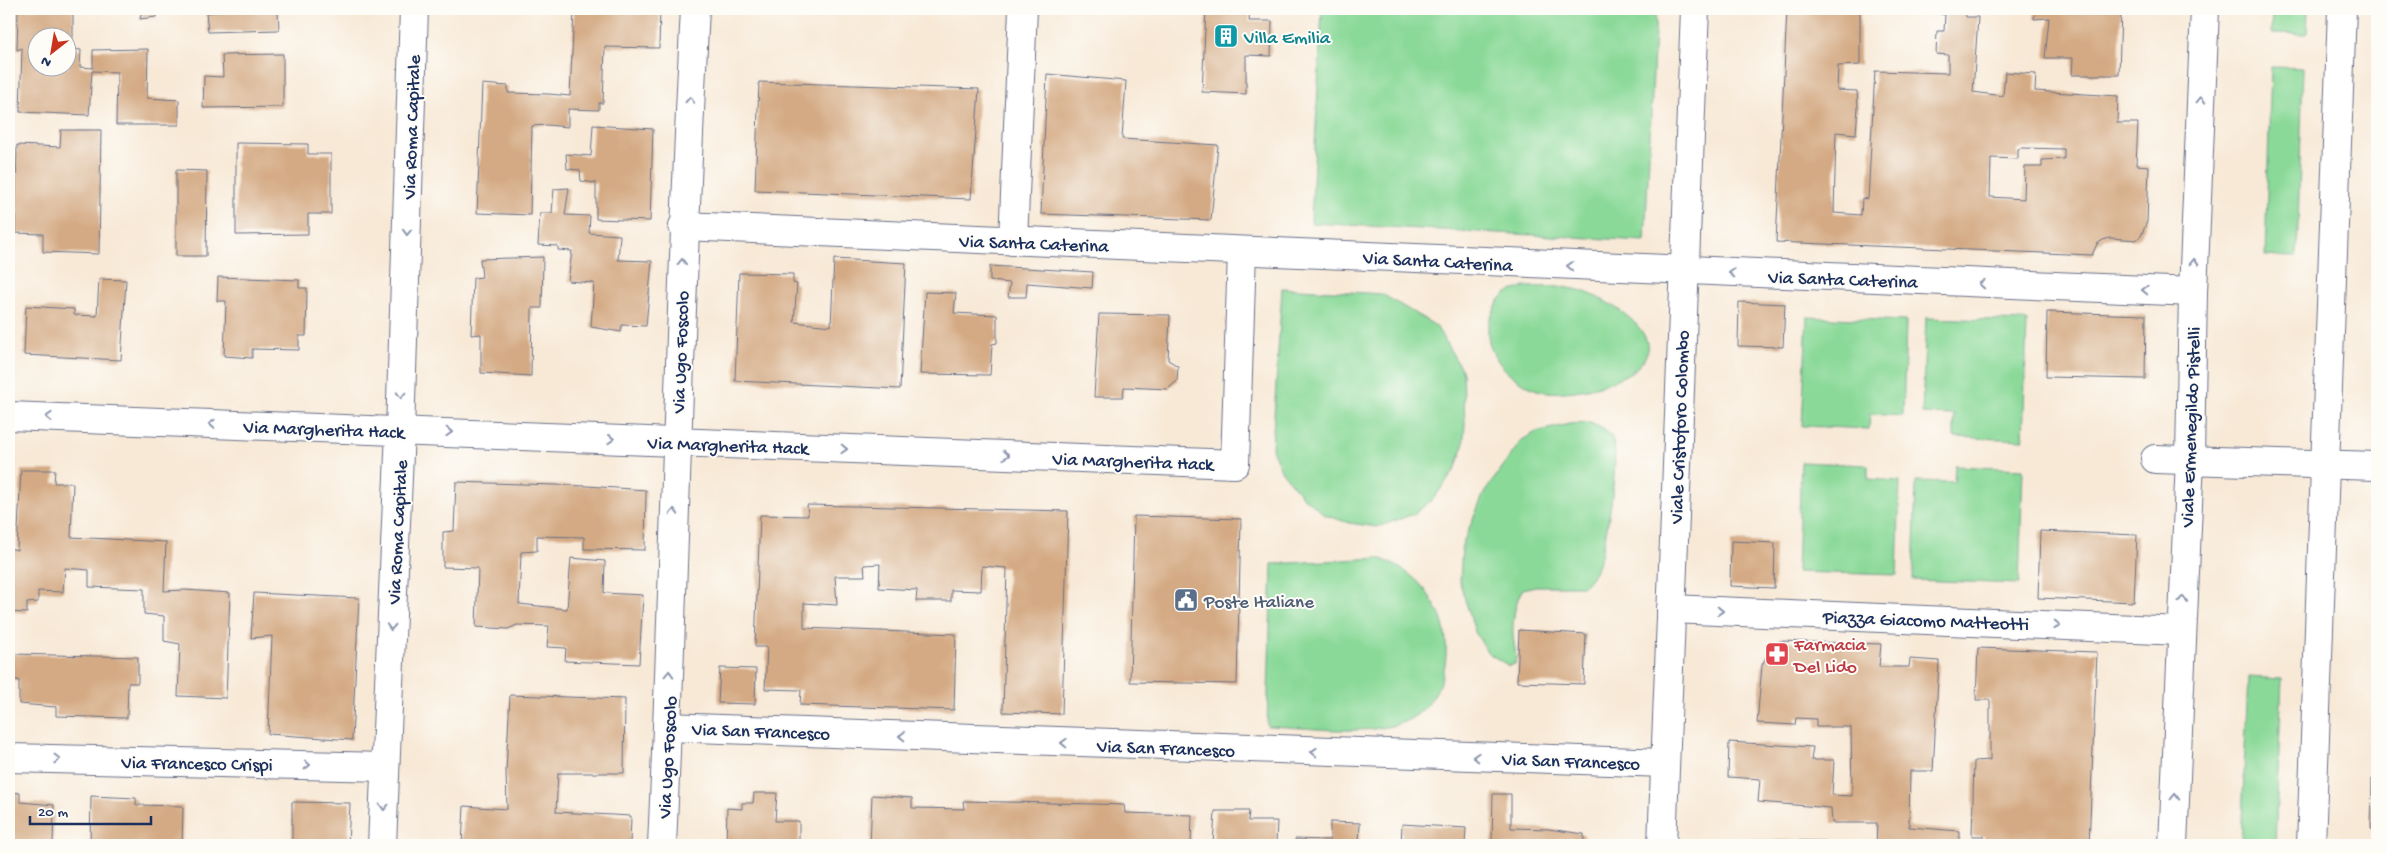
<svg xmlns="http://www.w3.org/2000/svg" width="2386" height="854" font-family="'Gochi Hand',sans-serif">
	<rect width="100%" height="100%" fill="#fdfcf7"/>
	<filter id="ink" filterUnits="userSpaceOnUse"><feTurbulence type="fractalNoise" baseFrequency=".02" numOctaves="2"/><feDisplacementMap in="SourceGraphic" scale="10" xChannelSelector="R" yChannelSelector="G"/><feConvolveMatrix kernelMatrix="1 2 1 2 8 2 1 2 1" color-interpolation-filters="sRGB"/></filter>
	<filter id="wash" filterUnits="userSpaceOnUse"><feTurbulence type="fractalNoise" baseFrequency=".0096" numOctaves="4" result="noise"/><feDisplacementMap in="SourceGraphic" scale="20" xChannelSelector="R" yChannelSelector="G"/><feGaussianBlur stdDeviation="1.12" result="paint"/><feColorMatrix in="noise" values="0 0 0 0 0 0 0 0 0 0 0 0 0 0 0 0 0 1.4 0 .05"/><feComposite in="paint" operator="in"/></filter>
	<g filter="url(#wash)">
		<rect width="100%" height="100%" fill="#f8e9d7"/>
		<g fill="#8ad998" stroke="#52847b">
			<polygon points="1322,9 1656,9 1645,241 1311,223"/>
			<polygon points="2272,9 2308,9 2307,34 2271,33"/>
			<polygon points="2271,67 2303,68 2297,257 2265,256"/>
			<path d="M1525 287C1544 287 1564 285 1582 291 1604 298 1666 332 1642 362 1634 373 1620 378 1607 383 1592 390 1556 395 1540 391 1509 381 1476 348 1492 314 1496 306 1499 298 1507 293 1512 290 1520 289 1525 287Z"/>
			<polygon points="1282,288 1382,294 1436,326 1463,372 1465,424 1463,448 1455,470 1433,499 1414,514 1377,527 1349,523 1325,515 1302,496 1282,472 1272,449"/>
			<polygon points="1807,317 1906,321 1903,416 1870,414 1869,429 1802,426"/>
			<polygon points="1926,318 2027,321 2023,440 1954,437 1954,415 1922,414"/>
			<path d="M1590 423C1598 427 1607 429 1612 438 1621 454 1606 547 1597 567 1594 574 1590 580 1584 586H1535L1523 589C1515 600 1512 623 1513 636 1514 646 1517 654 1515 664L1509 666 1488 653 1475 632 1460 583 1462 545 1484 493 1522 440 1536 432 1569 424Z"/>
			<polygon points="1801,462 1868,465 1868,479 1900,481 1897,575 1797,572"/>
			<polygon points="1955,466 2023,469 2019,584 1913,580 1916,481 1954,482"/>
			<path d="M1379 558C1399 566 1418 577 1430 597 1434 604 1441 615 1443 624 1453 660 1440 707 1404 722 1365 737 1309 727 1267 726L1272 564Z"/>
			<polygon points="2248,677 2282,679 2275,845 2241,845"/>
		</g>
		<g id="blocks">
			<g fill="#d4aa84" fill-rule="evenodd">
				<path d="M18 9H73V49L81 50 80 67 93 68V50L148 49 147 98 179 100V125H116L117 72 92 71 89 115 20 112 22 48 17 50ZM38 38H68V68H38Z"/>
				<polygon points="142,9 157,9 156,17 140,19"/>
				<polygon points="221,9 286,9 278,11 279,30 208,32 206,13 221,11"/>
				<polygon points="574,9 660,9 659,48 605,47 603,103 599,103 599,110 568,109 568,127 547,125 532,126 530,215 477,213 482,84 508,86 508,93 549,94 570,96"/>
				<polygon points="1206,9 1250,9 1249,21 1272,21 1271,56 1246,55 1246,94 1202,92"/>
				<path d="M1787 9H1860V65L1838 66 1837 90 1857 91 1858 107 1856 134 1836 132 1834 213 1861 215 1862 198 1868 199 1875 71 1948 73V55L1936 54 1937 31H1944L1945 15 1937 13 1938 9H1966V17H1978L1973 92 2003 96 2005 72 2036 74 2035 91 2118 96 2117 123H2138L2136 165 2149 166 2147 222 2141 236 2136 240 2110 238 2103 240 2097 244 2092 255 1776 242ZM2022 148 2064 149V159L2042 160V167H2025L2024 199 1990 197 1991 158 2018 159V149Z"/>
				<polygon points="2035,9 2121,9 2119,75 2072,75 2073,58 2045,58 2049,18 2034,19"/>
				<polygon points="283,54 283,107 203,108 204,76 223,77 222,55"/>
				<polygon points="1047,74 1126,81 1122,139 1218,145 1211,220 1041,214"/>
				<polygon points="759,82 979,89 971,199 755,190"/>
				<polygon points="593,125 653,129 650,221 596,219 596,183 581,181 580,170 567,169 566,154 591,156"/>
				<polygon points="61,130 101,130 99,254 43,252 43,234 15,233 17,145 60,147"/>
				<polygon points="236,143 308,144 308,154 331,154 331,214 308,214 308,234 236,235"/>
				<polygon points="176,170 207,171 206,256 176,256"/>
				<polygon points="569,188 565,215 590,216 589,233 620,235 618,260 652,261 646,326 622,325 621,332 591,327 594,283 568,281 572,251 558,250 558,246 538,245 540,213 552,213 554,189"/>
				<polygon points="543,257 542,308 532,308 531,376 481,373 481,334 471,335 473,278 482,277 480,259"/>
				<polygon points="834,259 906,263 900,389 735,381 739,273 793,274 793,283 797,284 794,322 831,326"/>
				<polygon points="990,266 1093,272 1092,288 1027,283 1026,297 1008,297 1010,283 990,281"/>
				<polygon points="218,277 299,280 299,288 307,288 306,336 299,336 299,350 252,349 252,358 224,356 226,301 217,301"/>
				<polygon points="99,279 126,280 121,360 24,355 26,306 74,309 74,315 97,316"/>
				<polygon points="925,292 956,293 954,313 997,315 997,343 992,344 990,375 920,374"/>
				<polygon points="1739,302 1785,304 1783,347 1738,346"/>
				<polygon points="2047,312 2146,315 2145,379 2046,377"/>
				<polygon points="1099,314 1170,315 1168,360 1178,366 1177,381 1168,389 1124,387 1123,397 1094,397"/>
				<polygon points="21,470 55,470 54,483 73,483 71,537 166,542 164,591 185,590 230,593 226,698 178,696 180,644 164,641 164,616 144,614 144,589 89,587 89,570 65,568 63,592 38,591 38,602 27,603 27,613 9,612 9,548 17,550"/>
				<polygon points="456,482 587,486 646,490 645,550 584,549 584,537 537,536 537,551 521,552 519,604 567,609 571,558 605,561 604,593 643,595 639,664 565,661 566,648 547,647 549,626 517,625 508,629 476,627 478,568 443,567 443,532 454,531"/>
				<polygon points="807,505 1068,511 1062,714 1003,712 1007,568 982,566 981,591 951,590 951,601 916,601 917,590 879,588 880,564 864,565 865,576 835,576 837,605 804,603 804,628 956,634 954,710 800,705 801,690 765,689 767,647 755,647 760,515 808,516"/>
				<polygon points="1134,516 1241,519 1237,684 1130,682"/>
				<polygon points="2040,531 2137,535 2134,602 2038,598"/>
				<polygon points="1731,541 1775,543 1774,588 1730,586"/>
				<polygon points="254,593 359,598 352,740 268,734 272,636 251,638"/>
				<polygon points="1519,630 1586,634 1584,684 1517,682"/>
				<polygon points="1780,641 1881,644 1879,667 1909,667 1910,659 1939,661 1933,771 1910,771 1909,827 1959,831 1959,845 1876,845 1877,823 1832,823 1831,808 1758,802 1760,779 1728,777 1729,742 1813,747 1811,760 1834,760 1832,795 1852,796 1851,727 1816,727 1816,719 1796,718 1795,725 1757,723 1762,665 1772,646"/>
				<polygon points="1978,648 2097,652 2089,845 1984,845 1984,836 1972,836 1974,761 1990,760 1990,700 1976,700"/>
				<polygon points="12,654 138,657 138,683 128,683 127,718 56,716 56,707 19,704 19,680 11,680"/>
				<polygon points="720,668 756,669 755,704 718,703"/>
				<polygon points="2376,682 2377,682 2377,703 2375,703"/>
				<polygon points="510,695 625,699 624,773 558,773 556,812 631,816 630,845 462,845 464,806 507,809 506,771"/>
				<polygon points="2372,779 2377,779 2377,829 2371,829"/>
				<polygon points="9,792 20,793 20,802 54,805 53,845 9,845"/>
				<polygon points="754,793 777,793 775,821 799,821 799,845 726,845 727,808 742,809 742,803 753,803"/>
				<polygon points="1493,794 1511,794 1511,828 1548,829 1584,834 1584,845 1492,845"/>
				<polygon points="872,795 912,798 912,808 964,809 963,801 1094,804 1124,805 1125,813 1192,815 1191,845 870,845"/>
				<polygon points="91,796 136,798 136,805 183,806 182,845 90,845"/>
				<polygon points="292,802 350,803 348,845 292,845"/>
				<polygon points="1215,811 1249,811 1248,821 1277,821 1276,845 1213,845"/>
				<polygon points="1330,822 1360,823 1359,845 1295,845 1295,839 1330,840"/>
				<polygon points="1402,824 1466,828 1465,845 1401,845"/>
				<polygon points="1756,840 1827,841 1827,845 1756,845"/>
			</g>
		</g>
	</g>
	<g filter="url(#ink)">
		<use href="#blocks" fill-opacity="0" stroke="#687088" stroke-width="1"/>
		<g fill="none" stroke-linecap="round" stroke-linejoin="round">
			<defs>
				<g id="minor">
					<polyline points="683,226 2193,292"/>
					<polyline points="1013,241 1023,9"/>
					<polyline points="9,416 1235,464 1242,251"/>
					<polyline points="2155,459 2377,466"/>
					<polyline points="1671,609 2181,631"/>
					<polyline points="667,727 1665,763"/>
					<polyline points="9,758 385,767"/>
					<polyline points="382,845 400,431 414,9"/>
					<path d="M662 845C675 567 680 287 695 9"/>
					<polyline points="1662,845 1695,9"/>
					<polyline points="2173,845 2190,459 2193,292 2205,9"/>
					<polyline points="2311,845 2342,9"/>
				</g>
			</defs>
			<use href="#minor" stroke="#687088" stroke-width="30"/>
			<use href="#minor" stroke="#fff" stroke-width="28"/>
		</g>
		<defs><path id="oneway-chevron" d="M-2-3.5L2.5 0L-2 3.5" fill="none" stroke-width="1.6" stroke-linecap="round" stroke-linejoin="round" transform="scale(1.25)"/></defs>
		<g stroke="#8d97ae">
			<use href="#oneway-chevron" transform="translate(690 100) rotate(-87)"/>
			<use href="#oneway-chevron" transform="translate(2201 100) rotate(-88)"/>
			<use href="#oneway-chevron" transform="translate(407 232) rotate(92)"/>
			<use href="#oneway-chevron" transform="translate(682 262) rotate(-88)"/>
			<use href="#oneway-chevron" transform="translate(2194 262) rotate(-88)"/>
			<use href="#oneway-chevron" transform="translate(1570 266) rotate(-177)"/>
			<use href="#oneway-chevron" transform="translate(1732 273) rotate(-178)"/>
			<use href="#oneway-chevron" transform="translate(1982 284) rotate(-178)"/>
			<use href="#oneway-chevron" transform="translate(2145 290) rotate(-178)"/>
			<use href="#oneway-chevron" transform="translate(401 395) rotate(92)"/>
			<use href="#oneway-chevron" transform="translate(49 417) rotate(-178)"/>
			<use href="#oneway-chevron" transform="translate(212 424) rotate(-178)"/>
			<use href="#oneway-chevron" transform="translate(449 432) rotate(2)"/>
			<use href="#oneway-chevron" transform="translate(611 439) rotate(2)"/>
			<use href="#oneway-chevron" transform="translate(844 449) rotate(2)"/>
			<use href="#oneway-chevron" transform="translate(1006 455) rotate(2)"/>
			<use href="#oneway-chevron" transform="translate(674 512) rotate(-88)"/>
			<use href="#oneway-chevron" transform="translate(2183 599) rotate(-87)"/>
			<use href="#oneway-chevron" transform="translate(1720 611) rotate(2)"/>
			<use href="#oneway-chevron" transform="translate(2057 625) rotate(2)"/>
			<use href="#oneway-chevron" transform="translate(391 627) rotate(93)"/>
			<use href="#oneway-chevron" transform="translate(669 674) rotate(-88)"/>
			<use href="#oneway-chevron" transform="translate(902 736) rotate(-178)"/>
			<use href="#oneway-chevron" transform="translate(1064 743) rotate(-178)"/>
			<use href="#oneway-chevron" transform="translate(1314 752) rotate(-178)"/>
			<use href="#oneway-chevron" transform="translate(1476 757) rotate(-178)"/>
			<use href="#oneway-chevron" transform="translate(57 759) rotate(1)"/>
			<use href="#oneway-chevron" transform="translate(307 765) rotate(1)"/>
			<use href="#oneway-chevron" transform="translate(2175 797) rotate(-88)"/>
			<use href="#oneway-chevron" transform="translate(384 807) rotate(92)"/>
		</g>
	</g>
	<defs>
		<symbol id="building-square" viewBox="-11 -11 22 22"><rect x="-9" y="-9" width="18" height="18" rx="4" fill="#0f9aa8" stroke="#fdfcf7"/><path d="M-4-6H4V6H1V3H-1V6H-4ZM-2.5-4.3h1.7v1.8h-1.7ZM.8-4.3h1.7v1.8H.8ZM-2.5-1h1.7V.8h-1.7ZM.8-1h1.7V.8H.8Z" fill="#fff"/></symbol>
		<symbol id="civic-square" viewBox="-11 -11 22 22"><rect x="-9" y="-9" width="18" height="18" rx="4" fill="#5c6f8a" stroke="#fdfcf7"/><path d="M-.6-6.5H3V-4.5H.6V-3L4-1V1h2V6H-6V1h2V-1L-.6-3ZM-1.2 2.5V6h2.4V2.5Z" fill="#fff"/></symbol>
		<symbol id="pharmacy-square" viewBox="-11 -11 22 22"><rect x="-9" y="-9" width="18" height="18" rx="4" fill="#e0444e" stroke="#fdfcf7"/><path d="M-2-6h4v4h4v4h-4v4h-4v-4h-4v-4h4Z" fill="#fff"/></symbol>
	</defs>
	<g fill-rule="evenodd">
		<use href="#building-square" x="1212" y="22" width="28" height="28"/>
		<use href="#civic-square" x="1172" y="586" width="28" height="28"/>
		<use href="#pharmacy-square" x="1763" y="640" width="28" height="28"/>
	</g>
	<g text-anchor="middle" stroke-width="4" stroke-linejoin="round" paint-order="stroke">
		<g font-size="19" fill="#0d838f" stroke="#fdfcf7" text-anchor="start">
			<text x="1244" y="43">Villa Emilia</text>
		</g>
		<g font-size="19" fill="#1b2f5e" stroke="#fdfcf7">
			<text transform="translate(410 127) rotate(-88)" y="7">Via Roma Capitale</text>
			<text transform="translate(1034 242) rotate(2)" y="7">Via Santa Caterina</text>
			<text transform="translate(1438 260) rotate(3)" y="7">Via Santa Caterina</text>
			<text transform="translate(1843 278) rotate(2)" y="7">Via Santa Caterina</text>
			<text transform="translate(679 352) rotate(-88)" y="7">Via Ugo Foscolo</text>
			<text transform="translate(1678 427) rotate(-88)" y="7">Viale Cristoforo Colombo</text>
			<text transform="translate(2189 427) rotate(-88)" y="7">Viale Ermenegildo Pistelli</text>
			<text transform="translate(324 428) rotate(2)" y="7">Via Margherita Hack</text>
			<text transform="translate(728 444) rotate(2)" y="7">Via Margherita Hack</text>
			<text transform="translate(1133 460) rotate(2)" y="7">Via Margherita Hack</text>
			<text transform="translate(396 532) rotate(-87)" y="7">Via Roma Capitale</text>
			<text transform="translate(1926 619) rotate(2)" y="7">Piazza Giacomo Matteotti</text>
			<text transform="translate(761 730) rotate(2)" y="7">Via San Francesco</text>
			<text transform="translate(1166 747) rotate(2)" y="7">Via San Francesco</text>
			<text transform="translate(666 757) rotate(-87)" y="7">Via Ugo Foscolo</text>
			<text transform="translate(1571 760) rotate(2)" y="7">Via San Francesco</text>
			<text transform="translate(197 762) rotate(1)" y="7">Via Francesco Crispi</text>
		</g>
		<g font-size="19" fill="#4e5e75" stroke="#fdfcf7" text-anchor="start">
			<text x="1204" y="607">Poste Italiane</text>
		</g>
		<g font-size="19" fill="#be3a42" stroke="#fdfcf7" text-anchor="start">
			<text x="1794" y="650">Farmacia<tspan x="1794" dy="22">Del Lido</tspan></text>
		</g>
	</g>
	<rect width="2386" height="854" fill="none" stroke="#fdfcf7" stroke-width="30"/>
	<g transform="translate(52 52) rotate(211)"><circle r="24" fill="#fdfcf7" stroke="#a3aaba"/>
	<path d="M0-4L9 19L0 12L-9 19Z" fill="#c8321e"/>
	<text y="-8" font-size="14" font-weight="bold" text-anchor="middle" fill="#1b2f5e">N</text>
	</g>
	<path d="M30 816v8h121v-8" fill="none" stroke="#1b2f5e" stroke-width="2.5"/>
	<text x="38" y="816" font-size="15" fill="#1b2f5e" stroke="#fdfcf7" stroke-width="4" paint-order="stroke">20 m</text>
</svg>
